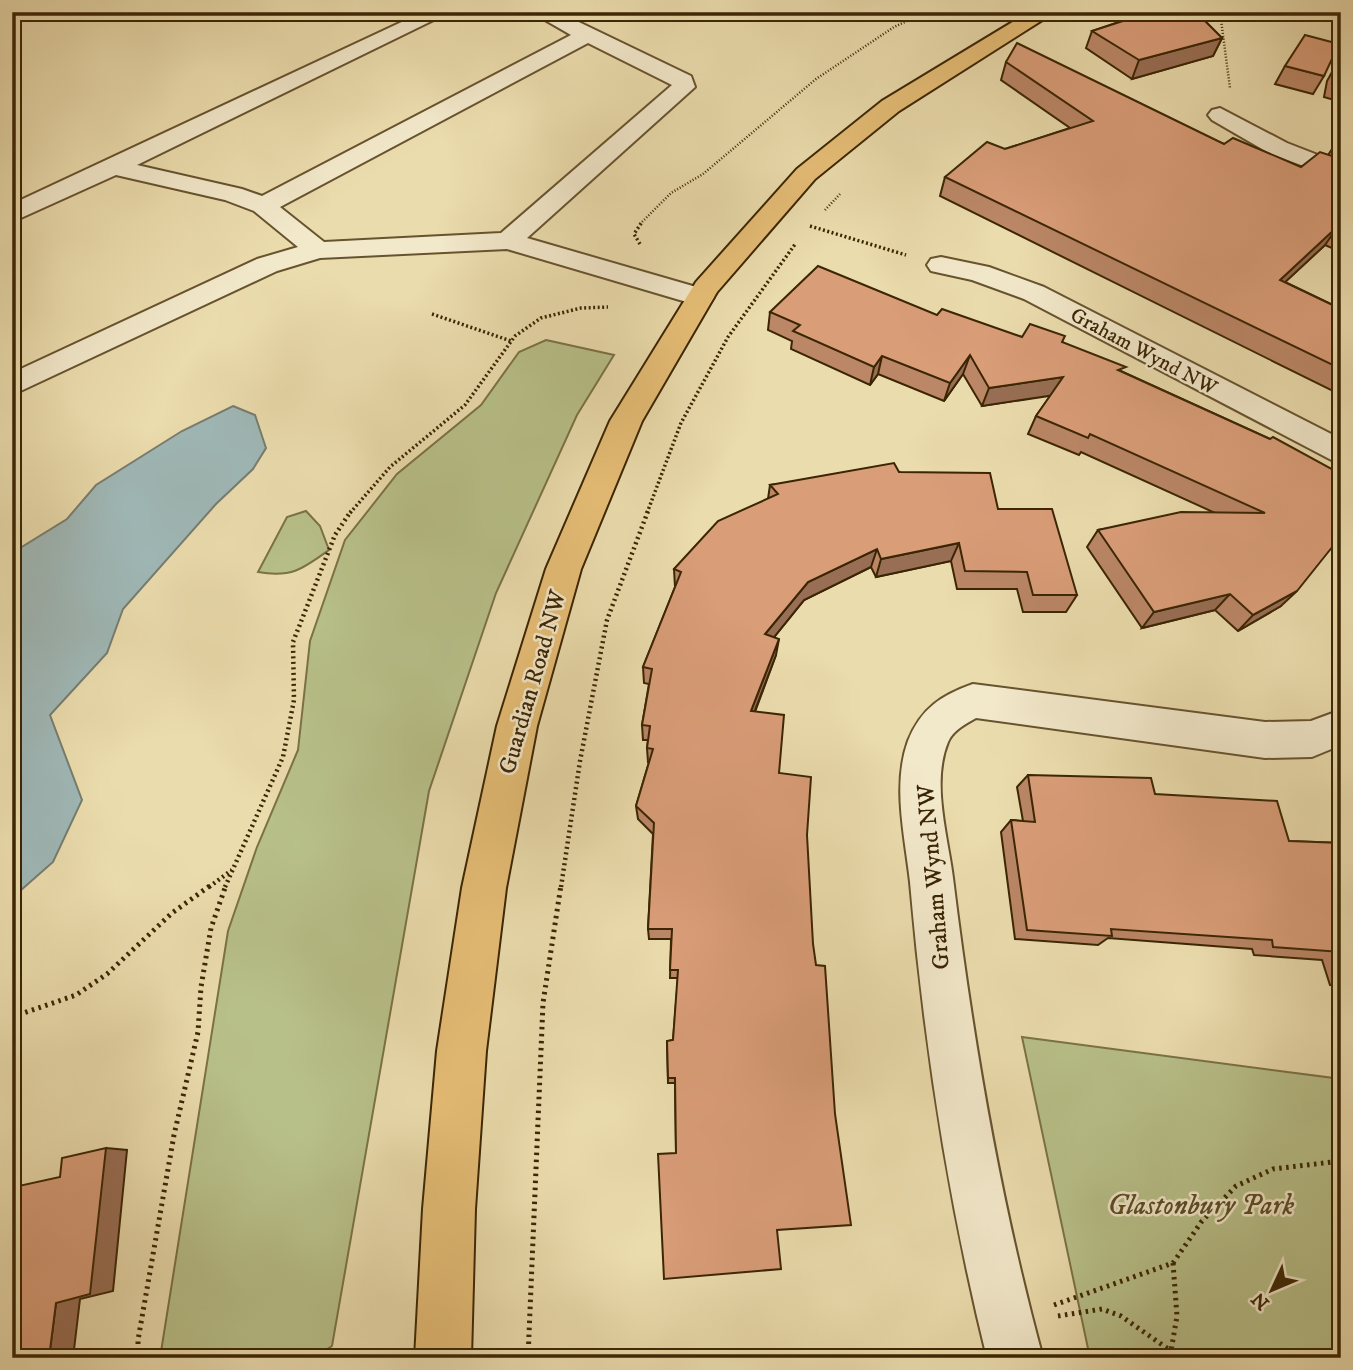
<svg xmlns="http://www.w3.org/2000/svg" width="1353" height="1370" font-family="'IM FELL DW Pica',serif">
	<rect width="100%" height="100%" fill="#ebdcad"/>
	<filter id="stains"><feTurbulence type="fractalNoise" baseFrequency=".00286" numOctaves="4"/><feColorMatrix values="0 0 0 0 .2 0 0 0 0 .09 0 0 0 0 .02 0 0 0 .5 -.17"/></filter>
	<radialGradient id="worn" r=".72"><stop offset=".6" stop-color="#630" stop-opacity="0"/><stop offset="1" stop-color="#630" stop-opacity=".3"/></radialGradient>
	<g fill="#b8c089" stroke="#7a7246" stroke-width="2">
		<polygon points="546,340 614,355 577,415 496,593 429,791 332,1346 313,1358 160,1358 228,931 257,847 298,750 310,641 345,540 397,474 481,405 519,352"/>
		<path d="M306 511 320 526 329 550C303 569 291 578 258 572L287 517Z"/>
		<polygon points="1022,1037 1341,1079 1341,1358 1090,1358"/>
	</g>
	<polygon fill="#9fb8b7" stroke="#777d6f" stroke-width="2" points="233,406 255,415 266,448 253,469 216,504 123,609 107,653 50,715 82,800 53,862 12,898 12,553 67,519 96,485 182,431"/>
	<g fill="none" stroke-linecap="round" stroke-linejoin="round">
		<defs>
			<g id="minor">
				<path d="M423 12H450L137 165 242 189 262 196 571 35 531 12H558L691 76 695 87 527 238 710 291 714 297 710 303 700 306 690 303 507 249 320 258 277 271 12 395V373L257 259 298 247 254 211 225 200 116 175 12 222V204ZM588 43 672 85 501 233 324 242 280 207Z"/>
				<polygon points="1220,108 1287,143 1341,164 1341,180 1269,153 1212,120 1208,115 1212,110"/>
				<polygon points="941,257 989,267 1044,287 1341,439 1341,465 1024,299 972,280 931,271 927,265 931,259"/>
				<path d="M973 684 1265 722 1311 721 1341 710V745L1312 757 1265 758 976 718C966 724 953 730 948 742 931 783 948 837 953 878 973 1041 1000 1200 1043 1358H987C948 1201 924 1043 910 882 905 837 892 785 908 741 921 708 942 695 973 684Z"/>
			</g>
			<polygon id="major" points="1029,12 1055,12 899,111 815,179 717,292 642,421 581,569 537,726 506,888 486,1051 475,1209 471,1358 415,1358 423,1209 437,1051 462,888 497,726 546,569 610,421 696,282 797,169 882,101"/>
		</defs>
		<use href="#minor" stroke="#67532e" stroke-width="4"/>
		<use href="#major" stroke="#3b2504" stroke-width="4"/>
		<g stroke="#3b2504" stroke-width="2.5" stroke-dasharray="1 2" stroke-linecap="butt">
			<polyline points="1220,12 1230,88"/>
			<polyline points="1078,20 1093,12"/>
			<polyline points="825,210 840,194"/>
			<polyline points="640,224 671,193 703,174 816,79 894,27 926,12"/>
		</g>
		<g stroke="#3b2504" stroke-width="3.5" stroke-dasharray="2 2.5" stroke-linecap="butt">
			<polyline points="810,226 906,255"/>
			<polyline points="640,244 634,234 642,222"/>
			<polyline points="432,314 511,341"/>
			<polyline points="350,513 390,467 465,405 515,336 541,318 581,308 608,307"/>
			<polyline points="647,513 681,423 728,337 796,243"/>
		</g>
		<g stroke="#3b2504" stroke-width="4.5" stroke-dasharray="2 3.5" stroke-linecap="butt">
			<polyline points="209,887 232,870"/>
			<polyline points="225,887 283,757 294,700 293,642 335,535 351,511"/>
			<polyline points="561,887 580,761 607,620 648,511"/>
		</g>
		<g stroke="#3b2504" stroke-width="5" stroke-dasharray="2.5 4.5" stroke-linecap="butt">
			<polyline points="12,1017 76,995 107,974 172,913 211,885"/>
			<polyline points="1173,1263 1177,1316 1171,1351 1177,1358"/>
			<polyline points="1054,1305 1173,1263 1202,1221 1236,1186 1273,1169 1341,1161"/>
			<polyline points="1058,1316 1102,1309 1121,1316 1171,1351"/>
			<polyline points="138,1358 138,1340 174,1135 198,1032 201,987 211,928 226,885"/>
			<polyline points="528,1358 543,1003 561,885"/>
		</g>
		<use href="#minor" fill="#f2e8ca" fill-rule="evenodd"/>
		<use href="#major" fill="#e6be76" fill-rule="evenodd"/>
	</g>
	<g fill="#bb8767" stroke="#3b2504" stroke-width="2">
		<polygon points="1123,12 1196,12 1222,38 1213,56 1132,79 1086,48 1092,31 1119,22"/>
		<polygon points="1006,62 1224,144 1301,167 1328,155 1341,136 1341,252 1325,245 1285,282 1341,309 1341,395 940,196 945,177 1005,149 1070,128 1001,80"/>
		<polygon points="1337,63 1341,63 1341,102 1324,97 1327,81"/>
		<polygon points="1285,66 1324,76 1313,94 1275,84"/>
		<polygon points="770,312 937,315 1022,337 1062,342 1123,372 1270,439 1281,606 1238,631 1215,610 1142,628 1087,547 1098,530 1213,512 1081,452 1079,455 1028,434 1036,416 1051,395 982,406 963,374 944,401 878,374 870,385 791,349 792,341 768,330"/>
		<polygon points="899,472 998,509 1077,595 1066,612 1023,612 1017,589 957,589 951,561 876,577 871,567 804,600 774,637 776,655 755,712 676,1153 675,1083 668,1083 667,1041 673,1040 678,978 670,978 671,939 649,939 648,929 653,834 638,819 636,806 649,762 648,762 647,748 648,740 643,740 642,725 649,684 644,683 643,667 675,587 674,569 768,499 770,485"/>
		<polygon points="1028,775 1155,794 1289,841 1341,843 1341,986 1330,985 1322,960 1254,955 1252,949 1108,938 1098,945 1015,939 1001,832 1011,820 1023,821 1017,787"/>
	</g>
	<g fill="#986e54" stroke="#3b2504" stroke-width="2">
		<polygon points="1222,38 1213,56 1132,79 1139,60"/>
		<polygon points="1338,226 1325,245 1268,298 1280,280"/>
		<polygon points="970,355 963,374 944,401 950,383"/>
		<polygon points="882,356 878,374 870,385 874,367"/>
		<polygon points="1063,377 1055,395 982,406 989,388"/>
		<polygon points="959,543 951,561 876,577 881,559"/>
		<polygon points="877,549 871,567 804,600 763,651 765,634 808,582"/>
		<polygon points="1297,591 1281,606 1238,631 1253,615"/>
		<polygon points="1230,594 1215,610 1142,628 1154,612"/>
		<polygon points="779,639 776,655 749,726 751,711"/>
		<polygon points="106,1148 127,1150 113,1291 80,1299 73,1358 49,1358 56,1303"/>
	</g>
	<g fill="#d99d78" stroke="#3b2504" stroke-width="2">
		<polygon points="1129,12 1196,12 1222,38 1139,60 1092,31 1135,17"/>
		<polygon points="1305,35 1339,44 1324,76 1285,66"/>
		<polygon points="1017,43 1224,144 1233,138 1301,167 1320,152 1341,159 1341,228 1338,226 1280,280 1341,309 1341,369 945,177 987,142 1005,149 1093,121 1006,62"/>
		<polygon points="1337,63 1341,63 1341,81 1335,79"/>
		<polygon points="818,266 937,315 942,309 1022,337 1030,324 1065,336 1062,342 1126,367 1118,370 1270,439 1273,437 1341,474 1341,536 1297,591 1253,615 1230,594 1154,612 1098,530 1181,512 1265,513 1090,434 1088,438 1036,416 1063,377 989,388 970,355 950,383 882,356 874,367 793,331 800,325 770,312"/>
		<polygon points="894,463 899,472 990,473 998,509 1052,509 1077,595 1033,595 1027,572 965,571 959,543 881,559 877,549 808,582 765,634 779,639 751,711 784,715 779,773 811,777 807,835 813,944 816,965 825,966 835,1114 851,1225 777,1230 781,1269 664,1279 658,1154 676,1153 675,1078 668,1078 667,1041 673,1040 678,970 670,970 672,929 648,929 654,823 636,806 653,749 647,748 650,726 642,725 652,669 643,667 681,572 674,569 718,521 778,494 770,485"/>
		<polygon points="1028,775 1151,778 1155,794 1277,801 1289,841 1341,843 1341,952 1273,947 1272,940 1111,929 1112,936 1027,930 1011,820 1035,822"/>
		<polygon points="106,1148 90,1294 56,1303 49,1358 12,1358 12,1199 14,1187 60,1177 62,1158"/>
	</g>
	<g text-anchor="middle" stroke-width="5" stroke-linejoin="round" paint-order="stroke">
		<g font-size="21" fill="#3b2504" stroke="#f2e8ca">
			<text transform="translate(1144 351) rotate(28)" y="7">Graham Wynd NW</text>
		</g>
		<g font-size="24" fill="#3b2504" stroke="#f2e8ca">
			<text transform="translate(532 682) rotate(-74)" y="8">Guardian Road NW</text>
			<text transform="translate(933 877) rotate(-95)" y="8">Graham Wynd NW</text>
		</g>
		<g font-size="28" font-style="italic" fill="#5a4c25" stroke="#f2e8ca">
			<text x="1201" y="1214">Glastonbury Park</text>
		</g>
	</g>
	<rect width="1353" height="1370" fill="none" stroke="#ebdcad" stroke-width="42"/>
	<rect x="14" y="14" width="1325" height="1342" fill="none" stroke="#3b2504" stroke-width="3.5"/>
	<rect x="21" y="21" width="1311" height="1328" fill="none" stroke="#3b2504" stroke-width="2"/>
	<g transform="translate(1272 1290) rotate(226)" stroke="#f2e8ca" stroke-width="5" paint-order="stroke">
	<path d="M0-5L12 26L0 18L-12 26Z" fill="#3b2504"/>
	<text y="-10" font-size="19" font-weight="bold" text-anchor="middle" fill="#3b2504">N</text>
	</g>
	<rect width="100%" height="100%" filter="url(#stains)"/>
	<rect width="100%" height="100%" fill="url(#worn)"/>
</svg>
